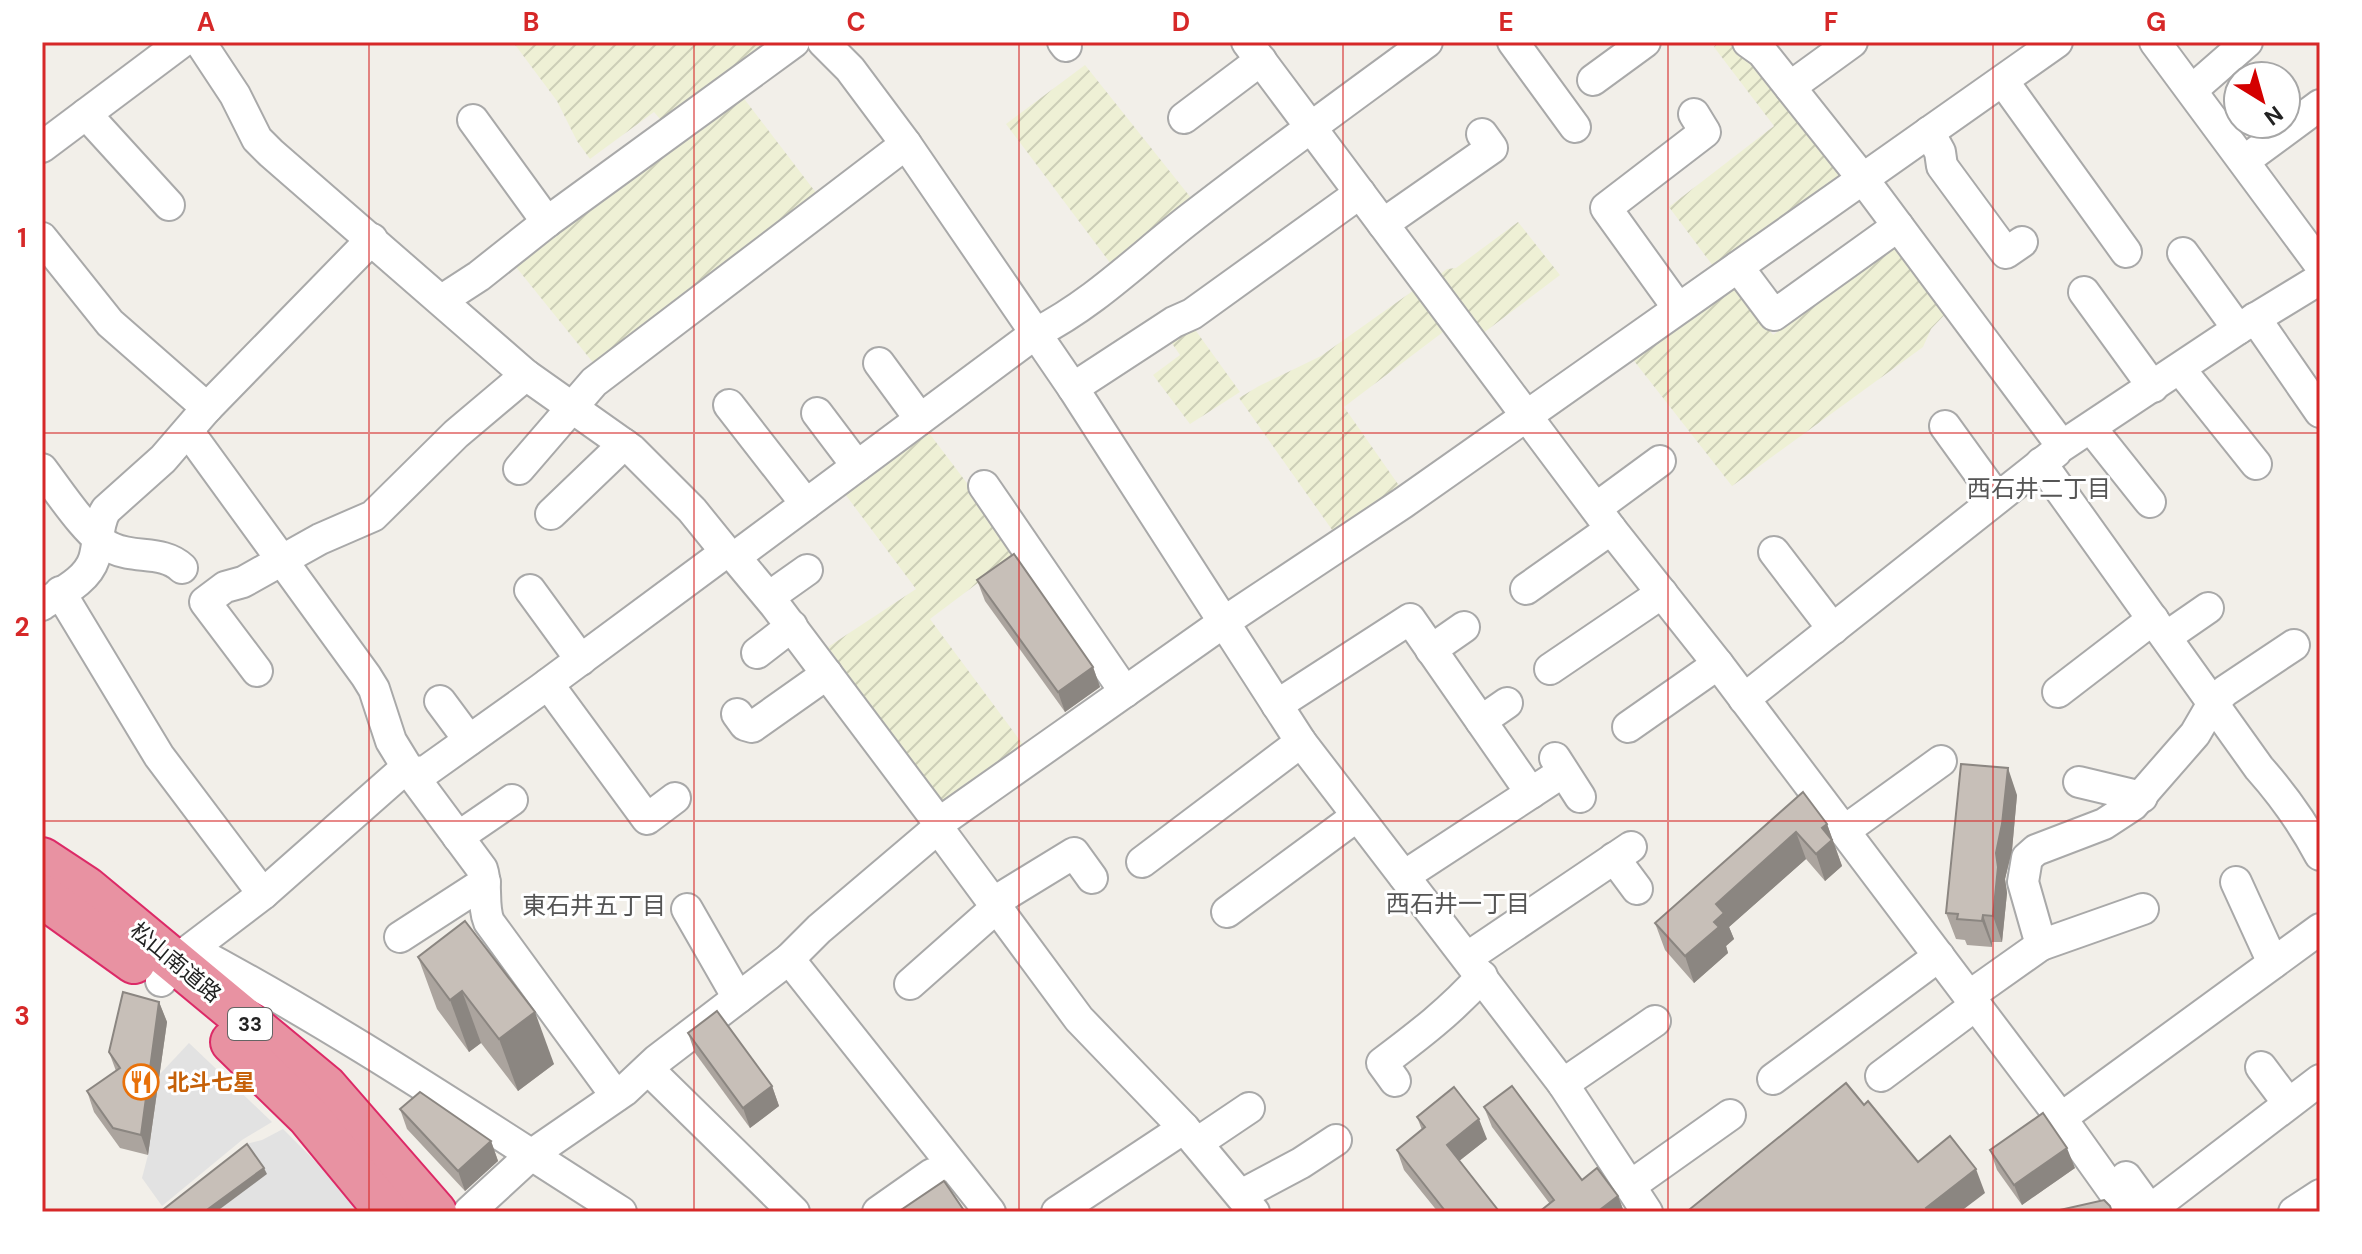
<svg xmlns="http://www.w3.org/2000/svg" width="2362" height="1254" font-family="'DM Sans','Noto Sans JP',sans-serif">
	<defs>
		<pattern id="farmland-furrows" width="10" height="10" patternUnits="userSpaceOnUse" patternTransform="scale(2)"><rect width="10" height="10" fill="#eef0d5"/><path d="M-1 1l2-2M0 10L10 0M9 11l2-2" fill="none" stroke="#ccceb7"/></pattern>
	</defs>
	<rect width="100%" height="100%" fill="#f2efe9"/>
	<g fill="url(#farmland-furrows)">
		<polygon points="513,42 780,42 666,126 654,112 590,159 577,141 557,101"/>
		<polygon points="1717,42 1732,42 1759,61 1842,170 1840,182 1716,270 1669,207 1774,126 1714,47"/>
		<polygon points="1085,65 1195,203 1117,272 1006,124"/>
		<polygon points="739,92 820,198 599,370 512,262"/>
		<polygon points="1518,222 1560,275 1478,337 1434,279 1447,269 1456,268"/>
		<polygon points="1901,243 1950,309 1931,329 1923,347 1732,486 1631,357 1734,282 1773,335"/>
		<polygon points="1417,288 1447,329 1344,407 1400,487 1335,534 1239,398 1259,386 1321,356"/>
		<polygon points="1191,324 1240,392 1190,424 1153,375 1180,355 1167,336"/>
		<polygon points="923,425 1019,552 930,619 1027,750 945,808 828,647 916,589 839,486"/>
	</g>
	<g fill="#e2e2e2">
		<polygon points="189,1043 272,1122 242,1140 162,1206 142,1178 148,1155 159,1075"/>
		<polygon points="283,1129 340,1186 360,1212 216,1212 266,1174 246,1144 262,1140"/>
	</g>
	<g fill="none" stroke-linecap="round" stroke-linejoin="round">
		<defs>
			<g id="minor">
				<polyline points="200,42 235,95 257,139 271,153 526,375 632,450 692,510 726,552 735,557 775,605 939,823 938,828 1079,1019 1184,1128 1254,1212"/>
				<polyline points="823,42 850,69 906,144 1073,388 1301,742 1563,1084 1647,1212"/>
				<polyline points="1063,42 1066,46"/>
				<polyline points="1247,42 1611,529 1718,664 2061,1118 2128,1212"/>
				<polyline points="1513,42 1575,127"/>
				<polyline points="1748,42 1762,52 1863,179 2062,446 2238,329 2320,279"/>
				<polyline points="2155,42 2320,265"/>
				<polyline points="1593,80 1645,42"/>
				<polyline points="2003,81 2126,252"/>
				<polyline points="1790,87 1852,42"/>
				<polyline points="2192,90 2247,42"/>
				<polyline points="86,114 169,205"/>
				<polyline points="1184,118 1261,60"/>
				<polyline points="473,120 547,222"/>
				<polyline points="1929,132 1940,152 1942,166 2006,253 2022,242"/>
				<polyline points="42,147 182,42"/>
				<polyline points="2244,161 2320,105"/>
				<polyline points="1383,224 1492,148 1482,134"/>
				<polyline points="42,238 110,323 207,408"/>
				<polyline points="2183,253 2238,329"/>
				<polyline points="1738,267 1774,315 1898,226"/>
				<polyline points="2084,292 2153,387"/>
				<polyline points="442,300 479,276 547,222 794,42"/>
				<polyline points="1678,308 1606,208 1705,132 1694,114"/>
				<polyline points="2255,318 2320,412"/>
				<polyline points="879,363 920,419"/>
				<polyline points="2180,369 2256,464"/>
				<polyline points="1073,388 1174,322 1192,314 1360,193"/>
				<polyline points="729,405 806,504"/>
				<polyline points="817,413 857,466"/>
				<polyline points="1945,426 1997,498"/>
				<polyline points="2091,428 2150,502"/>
				<path d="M188 431 366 676 374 689 391 741 410 772 482 869C488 886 482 905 489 922L616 1096"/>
				<path d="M2041 463 2259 768C2283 795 2303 823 2320 855"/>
				<path d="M42 469C58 490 89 538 112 548 135 559 163 550 182 568"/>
				<polyline points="519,469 594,382 906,144"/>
				<polyline points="984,486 1125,692"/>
				<polyline points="1596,508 1660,461"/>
				<polyline points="551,514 624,444"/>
				<polyline points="1774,552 1833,629"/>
				<path d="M735 557 1036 333C1095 303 1140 257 1192 217 1269 157 1348 100 1427 42"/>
				<polyline points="1526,589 1611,529"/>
				<polyline points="530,590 581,660"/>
				<polyline points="60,592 159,756 263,894"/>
				<polyline points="769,597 807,570"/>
				<path d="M42 605C60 593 87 581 94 559 99 543 97 524 106 510L163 459 207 408 372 239"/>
				<polyline points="2166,637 2208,608"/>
				<polyline points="1431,650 1464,627"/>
				<polyline points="757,653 792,626"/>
				<polyline points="1550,669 1662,593"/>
				<polyline points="257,671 205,602 225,587 243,582 320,539 373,516 456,434 526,375"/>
				<polyline points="548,684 647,819 675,798"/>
				<polyline points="2058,692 2153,619"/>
				<polyline points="1744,699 2056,452"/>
				<polyline points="440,701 469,740"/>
				<polyline points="1277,705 1410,619 1531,793"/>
				<polyline points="737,714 745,725 752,727 827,674"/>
				<polyline points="1481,721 1507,703"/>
				<polyline points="1628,727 1718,664"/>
				<polyline points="1555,758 1580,797"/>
				<polyline points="2079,782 2142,797"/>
				<polyline points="939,823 1224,622 1403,503 2057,42"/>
				<polyline points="1844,831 1941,761"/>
				<polyline points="458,837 512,800"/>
				<polyline points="1614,858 1637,889"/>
				<polyline points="1142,862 1301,742"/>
				<polyline points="1404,876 1563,772"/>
				<polyline points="2236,882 2273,963"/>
				<polyline points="994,902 1074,853 1092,878"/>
				<polyline points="687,909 738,998"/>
				<polyline points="1227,912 1357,816"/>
				<polyline points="400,937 485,882"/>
				<polyline points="2041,945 2143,909"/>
				<path d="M191 949C340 1028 479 1122 621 1212"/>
				<polyline points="1468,957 1631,847"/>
				<polyline points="789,959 990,1212"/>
				<polyline points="161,981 175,961 263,894 399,774 426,771 541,689 726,552"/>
				<polyline points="910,984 997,907"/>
				<polyline points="1969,996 2041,945 2023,882 2027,858 2036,850 2104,824 2133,805 2195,734 2213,703 2225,691 2294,645"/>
				<polyline points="2261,1067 2288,1103"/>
				<polyline points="648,1069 794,1212"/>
				<polyline points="1881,1076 1976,1005"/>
				<polyline points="1773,1079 1939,956"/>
				<path d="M1395 1081 1382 1063C1418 1036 1452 1010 1482 976"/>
				<polyline points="1563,1084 1655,1021"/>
				<polyline points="2061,1118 2320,929"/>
				<polyline points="1197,1143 1249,1108"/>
				<polyline points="2126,1177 2150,1210 2320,1080"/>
				<polyline points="1630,1186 1730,1115"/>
				<polyline points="1241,1195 1301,1163 1336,1140"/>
				<polyline points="469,1212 531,1155 624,1091 657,1060 789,959 819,929 938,828"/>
				<polyline points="878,1212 932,1174"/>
				<polyline points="1057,1212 1184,1128"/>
				<polyline points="2294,1212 2320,1195"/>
			</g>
			<g id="highway">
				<polyline points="42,859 86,888 326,1087 435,1212"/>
				<polyline points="42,896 134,962"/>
				<polyline points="232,1042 308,1116 387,1212"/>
			</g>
		</defs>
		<use href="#minor" stroke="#a9a9a9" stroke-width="34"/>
		<use href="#highway" stroke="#dc2a67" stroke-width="46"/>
		<use href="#minor" stroke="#fff" stroke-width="30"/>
		<use href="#highway" stroke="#e892a2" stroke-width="42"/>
	</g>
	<g fill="#aba49e">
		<polygon points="977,580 1093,667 1100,687 1065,712 985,601"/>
		<polygon points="1803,792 1827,824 1842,866 1825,881 1806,859 1729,927 1734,939 1726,946 1728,953 1694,983 1665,950 1655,923"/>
		<polygon points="2017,795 2012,850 2005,879 2007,893 2002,942 1992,942 1992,947 1967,945 1965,940 1956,939 1946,913"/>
		<polygon points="418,957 554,1064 518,1091 481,1043 469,1052 437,1009"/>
		<polygon points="159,1002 167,1022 148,1155 120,1148 94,1112 87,1091 116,1071 109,1052"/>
		<polygon points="688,1033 772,1086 779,1106 750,1128 695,1053"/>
		<polygon points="1484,1107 1582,1180 1618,1196 1624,1212 1539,1212 1550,1204 1492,1127"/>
		<polygon points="400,1109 491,1141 498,1161 465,1191 407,1129"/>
		<polygon points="1417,1117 1487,1139 1459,1161 1499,1212 1438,1212 1404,1170 1397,1150 1422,1130"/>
		<polygon points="1990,1150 2075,1168 2022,1205 1997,1170"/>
	</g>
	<g fill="#8b8681">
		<polygon points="1093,667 1100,687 1065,712 1058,692"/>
		<polygon points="2008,768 2017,795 2012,850 2005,879 2007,893 2002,942 1993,916 1996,853"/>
		<polygon points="1827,824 1842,866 1825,881 1816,854 1822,828"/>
		<polygon points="1796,832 1806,859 1729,927 1734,939 1726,946 1728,953 1694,983 1685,956 1714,922 1716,904"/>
		<polygon points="1983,915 1992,942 1992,947 1982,921"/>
		<polygon points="462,991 481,1043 469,1052 450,1000"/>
		<polygon points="159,1002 167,1022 148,1155 141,1135"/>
		<polygon points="535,1012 554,1064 518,1091 499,1039"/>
		<polygon points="772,1086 779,1106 750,1128 743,1108"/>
		<polygon points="1479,1119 1487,1139 1454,1165 1447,1145"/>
		<polygon points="491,1141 498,1161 465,1191 458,1171"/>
		<polygon points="2067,1148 2075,1168 2022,1205 2014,1185"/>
		<polygon points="264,1168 267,1174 216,1212 204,1212"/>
		<polygon points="1976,1169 1985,1193 1960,1212 1927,1212 1926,1208"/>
		<polygon points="1618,1196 1624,1212 1597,1212"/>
	</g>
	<g fill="#c7bfb8" stroke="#8b8681" stroke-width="2">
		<polygon points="1014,554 1093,667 1058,692 977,580"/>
		<polygon points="1961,764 2008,768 2002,824 1996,853 1998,867 1993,916 1983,915 1982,921 1957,919 1958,914 1946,913"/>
		<polygon points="1803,792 1827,824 1822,828 1832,840 1816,854 1796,832 1716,904 1724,913 1714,922 1719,927 1685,956 1655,923"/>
		<polygon points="465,921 535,1012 499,1039 462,991 450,1000 418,957"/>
		<polygon points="123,992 159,1002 141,1135 113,1128 87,1091 120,1068 109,1052"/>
		<polygon points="717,1011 772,1086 743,1108 688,1033"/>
		<polygon points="1846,1083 1864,1105 1868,1101 1918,1162 1950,1136 1976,1169 1926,1208 1929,1212 1693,1212 1690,1209"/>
		<polygon points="1512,1086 1582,1180 1597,1168 1618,1196 1597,1212 1539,1212 1554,1200 1484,1107"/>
		<polygon points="1454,1087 1479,1119 1447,1145 1498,1210 1495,1212 1446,1212 1397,1150 1425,1127 1417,1117"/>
		<polygon points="420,1092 491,1141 458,1171 400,1109"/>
		<polygon points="2043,1113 2067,1148 2014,1185 1990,1150"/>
		<polygon points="247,1144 264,1168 204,1212 160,1212"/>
		<polygon points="944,1181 965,1212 898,1212"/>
		<polygon points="2104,1200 2110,1206 2112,1212 2051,1212"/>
	</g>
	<path fill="none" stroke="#d62828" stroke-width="2" stroke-opacity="0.55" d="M369 42V1212M694 42V1212M1019 42V1212M1343 42V1212M1668 42V1212M1993 42V1212M42 433H2320M42 821H2320"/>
	<defs>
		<symbol id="restaurant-ring" viewBox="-11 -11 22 22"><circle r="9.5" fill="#fff" stroke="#e8710a" stroke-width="1.5"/><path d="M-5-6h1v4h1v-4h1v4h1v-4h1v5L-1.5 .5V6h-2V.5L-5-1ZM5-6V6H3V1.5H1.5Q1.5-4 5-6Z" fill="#e8710a"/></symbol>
	</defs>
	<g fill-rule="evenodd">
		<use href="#restaurant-ring" x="121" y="1062" width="40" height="40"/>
	</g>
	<g text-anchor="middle" stroke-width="6" stroke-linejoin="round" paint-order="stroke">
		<rect fill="#fff" stroke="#646464" stroke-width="2" x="228" y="1008" width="44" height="32" rx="6"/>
		<g font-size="20" font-weight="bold" fill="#222">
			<text x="250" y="1031">33</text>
		</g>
		<g font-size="22" fill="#222" stroke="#fff">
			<text transform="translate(176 962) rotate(40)" y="8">松山南道路</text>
		</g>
		<g font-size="22" font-weight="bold" fill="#c56008" stroke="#fff" text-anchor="start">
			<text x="167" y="1090">北斗七星</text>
		</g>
		<g font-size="24" fill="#555" stroke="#fff">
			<text x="2039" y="497">西石井二丁目</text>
			<text x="1458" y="912">西石井一丁目</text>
			<text x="594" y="914">東石井五丁目</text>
		</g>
	</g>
	<rect width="2362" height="1254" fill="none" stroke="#ffffff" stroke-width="88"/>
	<g transform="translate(2262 100) rotate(143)"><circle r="38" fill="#ffffff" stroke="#a7a7a7" stroke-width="2"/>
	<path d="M0-6L14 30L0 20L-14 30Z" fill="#d40000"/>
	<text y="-12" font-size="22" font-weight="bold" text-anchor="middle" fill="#222222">N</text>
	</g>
	<rect x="44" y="44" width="2274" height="1166" fill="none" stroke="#d62828" stroke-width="3"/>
	<g font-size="26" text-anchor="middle" font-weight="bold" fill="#d62828">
		<text x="206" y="31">A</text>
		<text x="531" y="31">B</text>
		<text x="856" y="31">C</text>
		<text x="1181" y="31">D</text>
		<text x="1506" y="31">E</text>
		<text x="1831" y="31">F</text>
		<text x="2156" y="31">G</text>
		<text x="22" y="247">1</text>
		<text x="22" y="636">2</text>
		<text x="22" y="1025">3</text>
	</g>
</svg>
